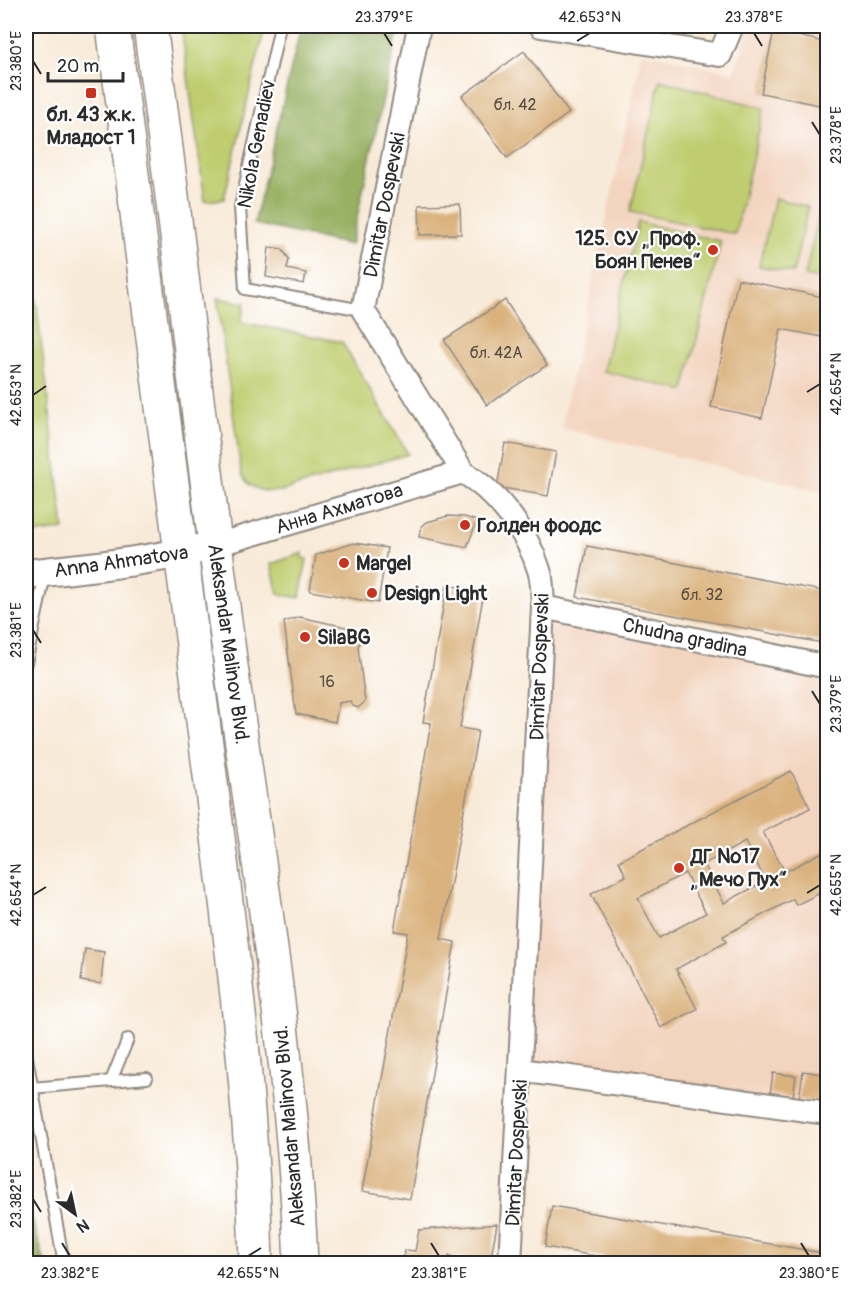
<svg xmlns="http://www.w3.org/2000/svg" width="853" height="1289" font-family="Pangolin,sans-serif">
	<rect width="100%" height="100%" fill="#fff"/>
	<filter id="ink" filterUnits="userSpaceOnUse"><feTurbulence type="fractalNoise" baseFrequency=".0167" numOctaves="2"/><feDisplacementMap in="SourceGraphic" scale="12" xChannelSelector="R" yChannelSelector="G"/><feConvolveMatrix kernelMatrix="1 2 1 2 8 2 1 2 1" color-interpolation-filters="sRGB"/></filter>
	<filter id="wash" filterUnits="userSpaceOnUse"><feTurbulence type="fractalNoise" baseFrequency=".008" numOctaves="4" result="noise"/><feDisplacementMap in="SourceGraphic" scale="24" xChannelSelector="R" yChannelSelector="G"/><feGaussianBlur stdDeviation="1.35" result="paint"/><feColorMatrix in="noise" values="0 0 0 0 0 0 0 0 0 0 0 0 0 0 0 0 0 1.4 0 .05"/><feComposite in="paint" operator="in"/></filter>
	<g filter="url(#wash)">
		<rect width="100%" height="100%" fill="#f8ead8"/>
		<g fill="#f3d4bf">
			<polygon points="750,26 827,26 827,493 561,428 642,52 734,73"/>
			<polygon points="543,607 827,667 827,1113 520,1070"/>
		</g>
		<g fill="#bfcd70" stroke="#757c4e" stroke-width="1.5">
			<polygon points="181,26 265,26 224,199 205,201"/>
			<polygon points="660,80 764,108 735,234 630,212"/>
			<polygon points="775,198 808,207 793,273 759,266"/>
			<polygon points="820,209 827,211 827,281 805,276"/>
			<polygon points="638,222 721,241 684,391 603,371"/>
			<polygon points="29,242 64,529 26,535 26,243"/>
			<path d="M217 298 245 303 241 322 342 342 408 454 281 491C264 493 246 489 241 471Z"/>
			<polygon points="303,553 302,558 307,559 300,598 278,594 271,564"/>
		</g>
		<g fill="#97b062" stroke="#616e46" stroke-width="1.5">
			<polygon points="301,26 399,26 351,245 254,224"/>
			<polygon points="26,1199 45,1263 26,1263"/>
		</g>
		<g id="blocks">
			<g fill="#dab27e" fill-rule="evenodd">
				<polygon points="774,30 828,43 828,107 761,93"/>
				<polygon points="524,51 569,113 507,158 462,96"/>
				<polygon points="460,204 461,234 420,235 419,205"/>
				<polygon points="269,247 282,249 289,259 287,269 306,273 304,284 266,277"/>
				<polygon points="738,279 828,298 828,338 781,329 762,418 711,407"/>
				<polygon points="505,300 547,365 487,405 444,340"/>
				<polygon points="505,443 556,452 548,496 497,487"/>
				<polygon points="448,516 465,517 477,521 467,547 419,537 421,527 427,522"/>
				<polygon points="354,543 387,548 378,603 310,591 316,555"/>
				<polygon points="587,546 828,592 828,644 577,597"/>
				<polygon points="447,585 484,591 460,728 478,731 441,939 455,942 410,1199 362,1191 408,933 394,931 431,723 423,722"/>
				<polygon points="300,617 364,631 358,647 365,702 358,708 353,706 350,701 339,703 335,722 296,714 284,622"/>
				<path d="M791 771 810 808 763 832 785 872 828 849V889L796 905 793 899 723 936 726 942 676 969 697 1009 661 1028 591 894 626 876 619 861ZM745 842 766 881 724 903 704 864ZM685 873 706 913 659 938 638 898Z"/>
				<polygon points="85,949 104,952 101,984 81,981"/>
				<polygon points="803,1071 828,1075 828,1103 799,1099"/>
				<polygon points="773,1073 796,1076 793,1097 770,1094"/>
				<polygon points="552,1206 828,1254 828,1264 639,1264 545,1247"/>
				<polygon points="497,1224 490,1263 449,1256 448,1264 402,1264 405,1250 415,1251 419,1230"/>
			</g>
		</g>
	</g>
	<g filter="url(#ink)">
		<use href="#blocks" fill-opacity="0" stroke="#928a82" stroke-width="1.5"/>
		<g fill="none" stroke-linecap="round" stroke-linejoin="round">
			<defs>
				<g id="service">
					<polyline points="280,26 240,207 245,289 363,310"/>
					<polyline points="26,663 45,575"/>
					<polyline points="26,1052 64,1264"/>
					<polyline points="111,1081 128,1039"/>
					<polyline points="31,1088 147,1078"/>
				</g>
				<g id="minor">
					<path d="M419 26 363 310 463 472C497 492 528 533 539 570 543 581 542 595 543 607L510 1264"/>
					<polyline points="541,26 720,55 732,26"/>
					<polyline points="216,545 463,472"/>
					<polyline points="543,607 828,667"/>
					<polyline points="520,1070 828,1113"/>
				</g>
				<path id="tertiary" d="M26 574C89 567 153 561 216 545"/>
				<g id="primary">
					<path d="M113 26C142 258 173 489 203 721 226 901 252 1082 256 1264"/>
					<path d="M150 26C179 239 202 453 231 666 258 864 293 1063 301 1264"/>
				</g>
			</defs>
			<use href="#service" stroke="#928a82" stroke-width="14"/>
			<use href="#minor" stroke="#928a82" stroke-width="26"/>
			<use href="#tertiary" stroke="#928a82" stroke-width="32"/>
			<use href="#primary" stroke="#928a82" stroke-width="36"/>
			<use href="#service" stroke="#fff" stroke-width="10"/>
			<use href="#minor" stroke="#fff" stroke-width="22"/>
			<use href="#tertiary" stroke="#fff" stroke-width="28"/>
			<use href="#primary" stroke="#fff" stroke-width="33"/>
		</g>
	</g>
	<path fill="none" stroke="#2b2b2b" stroke-width="2" d="M384 33 392 46M754 33 762 46M577 41 590 33M33 61 41 74M812 122 820 135M807 392 820 384M33 395 46 386M33 630 41 643M812 691 820 704M807 893 820 885M33 895 46 887M33 1199 41 1212M62 1243 70 1256M431 1243 439 1256M801 1243 809 1256M248 1256 261 1248"/>
	<g fill="#c8321e" stroke="#fff" stroke-width="2">
		<rect x="85" y="87" width="12" height="12" rx="3"/>
		<circle cx="713" cy="250" r="6"/>
		<circle cx="465" cy="525" r="6"/>
		<circle cx="344" cy="563" r="6"/>
		<circle cx="372" cy="593" r="6"/>
		<circle cx="305" cy="637" r="6"/>
		<circle cx="679" cy="868" r="6"/>
	</g>
	<g text-anchor="middle" stroke-width="4.5" stroke-linejoin="round" paint-order="stroke">
		<g font-size="16" fill="#574d40">
			<text x="515" y="110">бл. 42</text>
			<text x="496" y="358">бл. 42А</text>
			<text x="702" y="600">бл. 32</text>
			<text x="327" y="687">16</text>
		</g>
		<g font-size="20" font-weight="bold" fill="#2b2b2b" stroke="#fff" text-anchor="start">
			<text x="91" y="121" text-anchor="middle">бл. 43 ж.к.<tspan x="91" dy="23">Младост 1</tspan></text>
			<text x="701" y="245" text-anchor="end">125. СУ „Проф.<tspan x="701" dy="23">Боян Пенев“</tspan></text>
			<text x="477" y="532">Голден фоодс</text>
			<text x="356" y="570">Margel</text>
			<text x="384" y="600">Design Light</text>
			<text x="317" y="644">SilaBG</text>
			<text x="691" y="863">ДГ №17<tspan x="691" dy="23">„Мечо Пух“</tspan></text>
		</g>
		<g font-size="20" fill="#2b2b2b" stroke="#fff">
			<text transform="translate(256 144) rotate(-79)" y="7">Nikola Genadiev</text>
			<text transform="translate(384 205) rotate(-79)" y="7">Dimitar Dospevski</text>
			<text transform="translate(339 508) rotate(-17)" y="7">Анна Ахматова</text>
			<text transform="translate(121 561) rotate(-8)" y="7">Anna Ahmatova</text>
			<text transform="translate(685 637) rotate(12)" y="7">Chudna gradina</text>
			<text transform="translate(229 644) rotate(82)" y="7">Aleksandar Malinov Blvd.</text>
			<text transform="translate(539 667) rotate(-88)" y="7">Dimitar Dospevski</text>
			<text transform="translate(289 1126) rotate(-95)" y="7">Aleksandar Malinov Blvd.</text>
			<text transform="translate(516 1153) rotate(-87)" y="7">Dimitar Dospevski</text>
		</g>
	</g>
	<rect width="853" height="1289" fill="none" stroke="#fff" stroke-width="66"/>
	<g transform="translate(75 1214) rotate(147)" stroke="#ffffff" stroke-width="4.5" paint-order="stroke">
	<path d="M0-4.5L10 22L0 15L-10 22Z" fill="#2b2b2b"/>
	<text y="-9" font-size="16" font-weight="bold" text-anchor="middle" fill="#2b2b2b">N</text>
	</g>
	<path d="M48 72v9h75v-9" fill="none" stroke="#2b2b2b" stroke-width="3"/>
	<text x="57" y="72" font-size="18" fill="#2b2b2b" stroke="#ffffff" stroke-width="4.5" paint-order="stroke">20 m</text>
	<rect x="33" y="33" width="787" height="1223" fill="none" stroke="#2b2b2b" stroke-width="2"/>
	<g font-size="15" text-anchor="middle" fill="#2b2b2b">
		<text x="384" y="22">23.379°E</text>
		<text x="590" y="22">42.653°N</text>
		<text x="754" y="22">23.378°E</text>
		<text transform="translate(16 61) rotate(-90)" y="5">23.380°E</text>
		<text transform="translate(836 135) rotate(-90)" y="5">23.378°E</text>
		<text transform="translate(836 384) rotate(-90)" y="5">42.654°N</text>
		<text transform="translate(16 395) rotate(-90)" y="5">42.653°N</text>
		<text transform="translate(16 630) rotate(-90)" y="5">23.381°E</text>
		<text transform="translate(836 704) rotate(-90)" y="5">23.379°E</text>
		<text transform="translate(836 885) rotate(-90)" y="5">42.655°N</text>
		<text transform="translate(16 895) rotate(-90)" y="5">42.654°N</text>
		<text transform="translate(16 1199) rotate(-90)" y="5">23.382°E</text>
		<text x="70" y="1278">23.382°E</text>
		<text x="248" y="1278">42.655°N</text>
		<text x="439" y="1278">23.381°E</text>
		<text x="809" y="1278">23.380°E</text>
	</g>
</svg>
